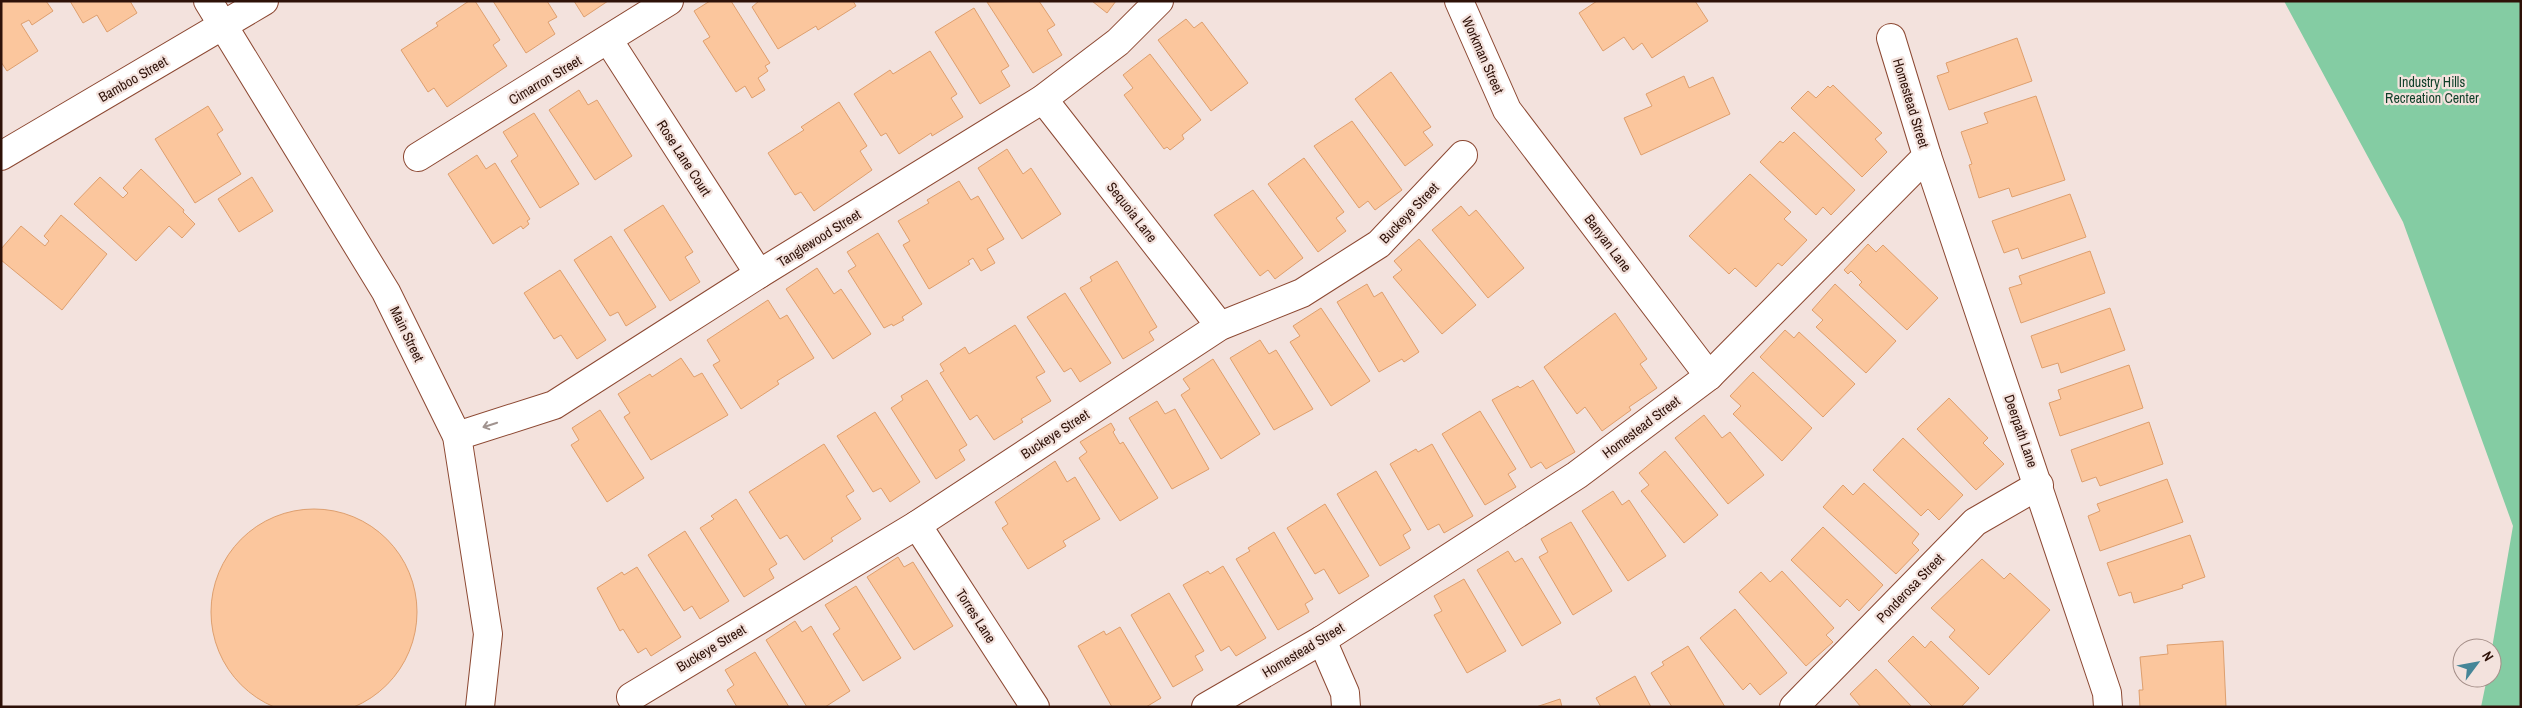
<svg xmlns="http://www.w3.org/2000/svg" width="2522" height="708" font-family="'Archivo Narrow',sans-serif">
	<rect width="100%" height="100%" fill="#f3e2dd"/>
	<polygon fill="#84cca3" points="2284,1 2521,1 2521,707 2481,707 2487,678 2492,678 2492,648 2513,526 2403,222"/>
	<g fill="#fbc69d" stroke="#de9f6e">
		<polygon points="1,1 46,1 53,11 32,25 29,20 21,24 38,51 7,71 1,62"/>
		<polygon points="70,1 130,1 137,13 107,32 97,15 83,23"/>
		<polygon points="469,1 475,1 500,40 493,45 507,66 447,107 434,88 428,92 401,50 438,26 436,23"/>
		<polygon points="493,1 547,1 557,17 548,22 555,34 526,53"/>
		<polygon points="574,1 608,1 584,17"/>
		<polygon points="710,1 731,1 770,63 765,66 768,71 758,78 765,90 752,98 745,86 736,92 703,41 710,37 694,11"/>
		<polygon points="759,1 853,1 856,6 818,30 816,26 778,49 752,7"/>
		<polygon points="1039,1 1055,25 1047,30 1062,55 1033,73 987,2"/>
		<polygon points="1092,1 1116,1 1107,13"/>
		<polygon points="1597,1 1695,1 1708,21 1652,58 1642,43 1633,50 1624,37 1603,51 1579,13"/>
		<polygon points="974,8 1009,66 1001,71 1010,86 980,104 935,32"/>
		<polygon points="1186,19 1194,28 1202,22 1248,83 1211,111 1158,40"/>
		<polygon points="2017,38 2032,81 1949,110 1937,76 1949,72 1946,63"/>
		<polygon points="930,51 957,94 951,98 963,117 932,136 931,133 899,154 886,133 881,136 854,94 890,70 893,74"/>
		<polygon points="1150,54 1201,120 1182,135 1184,139 1170,150 1167,147 1164,149 1124,95 1133,88 1123,75"/>
		<polygon points="1391,72 1431,127 1423,132 1433,145 1405,166 1355,99"/>
		<polygon points="1684,76 1689,88 1713,77 1730,114 1641,155 1624,118 1652,106 1646,94"/>
		<polygon points="1833,85 1882,133 1875,139 1887,152 1862,177 1791,108 1808,91 1816,98 1828,86 1830,88"/>
		<polygon points="579,90 588,105 597,100 632,156 595,180 549,110"/>
		<polygon points="2036,96 2065,180 2012,197 2009,188 1979,198 1969,165 1972,164 1961,132 1988,123 1984,113"/>
		<polygon points="839,102 867,146 860,151 872,170 814,211 801,192 795,195 768,153 804,130 801,127"/>
		<polygon points="208,106 223,130 217,134 241,174 195,203 155,139"/>
		<polygon points="534,113 579,184 540,208 511,161 518,156 503,132"/>
		<polygon points="1352,121 1402,190 1375,210 1368,201 1359,208 1314,146"/>
		<polygon points="1794,132 1855,190 1831,215 1823,207 1816,215 1760,162 1780,141 1783,143"/>
		<polygon points="1007,149 1023,174 1031,168 1061,214 1022,239 978,168"/>
		<polygon points="477,155 486,169 495,163 530,219 527,221 529,224 523,229 521,226 493,244 448,174"/>
		<polygon points="1304,158 1344,212 1336,218 1346,231 1318,252 1268,184"/>
		<polygon points="141,169 184,210 183,212 195,224 182,238 169,226 136,261 74,204 100,177 123,198 128,193 123,188"/>
		<polygon points="1750,174 1791,212 1784,219 1807,240 1782,266 1778,263 1756,287 1735,268 1729,274 1689,236"/>
		<polygon points="252,177 273,211 239,232 218,199"/>
		<polygon points="959,181 971,200 978,196 1004,239 987,249 995,263 981,271 973,258 968,261 970,264 929,289 903,245 910,241 898,221 929,203 927,200"/>
		<polygon points="1253,190 1303,258 1275,279 1268,270 1260,276 1214,215"/>
		<polygon points="2070,194 2086,237 2022,259 2018,248 2004,253 1992,221"/>
		<polygon points="663,205 693,252 685,257 700,282 670,301 624,230"/>
		<polygon points="1461,206 1469,216 1476,210 1524,268 1488,298 1432,230"/>
		<polygon points="61,215 107,254 62,310 1,260 1,249 21,226 45,246 49,241 44,236"/>
		<polygon points="878,233 922,304 902,317 904,320 893,326 892,324 884,328 848,271 856,266 847,252"/>
		<polygon points="611,236 656,307 626,326 618,312 610,316 574,260"/>
		<polygon points="1419,239 1476,305 1442,334 1393,277 1402,270 1394,261"/>
		<polygon points="1868,244 1876,252 1883,245 1938,298 1907,330 1859,285 1862,282 1851,271 1848,274 1844,270"/>
		<polygon points="2090,251 2105,293 2021,323 2009,288 2022,284 2019,276"/>
		<polygon points="1117,261 1157,327 1149,332 1154,340 1123,359 1080,288 1092,281 1090,277"/>
		<polygon points="817,268 834,294 841,289 871,334 833,359 786,289"/>
		<polygon points="560,270 606,340 577,359 561,335 554,339 524,293"/>
		<polygon points="1367,284 1374,297 1382,292 1419,352 1404,362 1402,359 1379,372 1337,302"/>
		<polygon points="1835,284 1896,341 1866,373 1816,327 1823,320 1812,310"/>
		<polygon points="1065,293 1111,363 1080,382 1071,368 1064,372 1027,317"/>
		<polygon points="768,300 780,319 787,315 814,358 777,381 779,384 741,409 713,365 720,361 707,340"/>
		<polygon points="1321,308 1370,381 1331,406 1290,342 1300,336 1293,326"/>
		<polygon points="2110,308 2125,350 2061,373 2058,363 2042,368 2031,336"/>
		<polygon points="1615,313 1647,359 1640,364 1657,388 1629,407 1631,410 1602,431 1585,407 1577,414 1544,367"/>
		<polygon points="1015,325 1045,372 1036,377 1051,401 1021,419 1023,422 994,440 977,415 970,420 940,373 944,371 940,364 965,347 969,354"/>
		<polygon points="1785,330 1794,338 1799,332 1855,384 1823,417 1760,357"/>
		<polygon points="1260,340 1269,354 1276,350 1313,409 1274,430 1230,358"/>
		<polygon points="681,358 694,377 702,373 728,415 651,460 624,417 630,413 618,394 650,374 652,377"/>
		<polygon points="1213,359 1260,434 1221,459 1181,395 1190,389 1183,379"/>
		<polygon points="2129,365 2143,408 2060,436 2049,403 2061,399 2058,390"/>
		<polygon points="1753,372 1812,428 1782,461 1733,414 1741,406 1730,396"/>
		<polygon points="927,380 967,445 959,450 965,460 936,479 891,408 903,400 901,396"/>
		<polygon points="1533,380 1575,452 1546,469 1541,462 1531,468 1492,400 1518,386 1520,388"/>
		<polygon points="1949,398 1988,438 1983,443 2004,464 1976,490 1917,429"/>
		<polygon points="1157,401 1165,414 1175,409 1209,469 1172,489 1129,418"/>
		<polygon points="600,410 644,478 607,502 571,445 579,440 572,428"/>
		<polygon points="1480,411 1516,469 1508,474 1516,487 1485,505 1442,434"/>
		<polygon points="875,412 920,482 890,502 881,488 873,492 837,436"/>
		<polygon points="1704,415 1722,438 1730,432 1764,475 1728,504 1675,438"/>
		<polygon points="2149,422 2163,464 2100,486 2096,477 2082,482 2071,450"/>
		<polygon points="1111,423 1115,430 1113,432 1120,444 1123,442 1158,498 1120,521 1079,458 1087,452 1080,442"/>
		<polygon points="1903,438 1963,495 1939,520 1928,509 1921,516 1873,470"/>
		<polygon points="824,444 854,491 846,496 861,519 831,538 833,541 804,560 787,535 780,539 749,492"/>
		<polygon points="1432,444 1473,516 1444,533 1439,524 1428,530 1390,464 1416,449 1418,452"/>
		<polygon points="1665,451 1718,515 1684,543 1641,491 1649,485 1639,473"/>
		<polygon points="1055,461 1067,482 1075,477 1100,519 1063,541 1066,546 1028,569 1002,528 1008,524 995,502"/>
		<polygon points="1376,471 1411,530 1403,535 1410,548 1380,566 1337,494"/>
		<polygon points="2167,479 2183,522 2100,551 2088,516 2100,511 2097,504"/>
		<polygon points="1864,483 1919,534 1912,543 1919,550 1896,574 1823,507 1843,485 1853,495"/>
		<polygon points="1613,491 1622,505 1629,500 1666,556 1628,581 1582,511"/>
		<polygon points="736,499 777,564 769,569 774,578 744,597 700,528 714,519 711,516"/>
		<polygon points="1325,504 1369,576 1339,594 1324,569 1315,574 1287,528"/>
		<circle cx="314" cy="612" r="103"/>
		<polygon points="1571,522 1612,591 1573,615 1539,557 1548,552 1541,539"/>
		<polygon points="1823,527 1883,585 1859,611 1847,599 1840,607 1791,560"/>
		<polygon points="685,531 729,601 700,619 692,606 684,611 648,555"/>
		<polygon points="1274,532 1313,599 1305,604 1309,612 1278,630 1236,559 1250,551 1248,548"/>
		<polygon points="2190,535 2205,577 2182,585 2183,588 2134,603 2131,592 2119,596 2107,563"/>
		<polygon points="1508,551 1515,562 1522,558 1561,623 1522,646 1477,570"/>
		<polygon points="898,557 904,567 913,562 953,626 914,650 867,577"/>
		<polygon points="1982,559 2004,579 2010,573 2050,610 1989,675 1949,637 1955,630 1931,608"/>
		<polygon points="1223,566 1266,638 1236,656 1229,646 1221,651 1183,585 1208,571 1210,574"/>
		<polygon points="637,567 681,637 651,656 646,648 638,653 623,629 620,631 597,588 622,572 624,575"/>
		<polygon points="1782,571 1834,628 1826,635 1833,642 1806,666 1739,592 1761,572 1770,582"/>
		<polygon points="1464,579 1506,651 1467,673 1434,615 1442,611 1434,596"/>
		<polygon points="856,586 901,658 863,681 833,634 840,629 825,605"/>
		<polygon points="1169,593 1204,651 1195,656 1203,670 1173,687 1131,615"/>
		<polygon points="1735,609 1787,673 1760,695 1750,683 1743,690 1700,638"/>
		<polygon points="795,621 802,632 811,626 850,691 825,707 807,707 766,640"/>
		<polygon points="1120,627 1161,698 1146,707 1112,707 1078,646 1104,631 1106,635"/>
		<polygon points="1913,636 1925,648 1931,641 1979,688 1961,707 1933,707 1888,661"/>
		<polygon points="2223,641 2226,707 2140,707 2139,690 2143,690 2140,657 2168,654 2167,645"/>
		<polygon points="1688,646 1725,707 1672,707 1651,673 1664,665 1662,662"/>
		<polygon points="755,652 789,707 737,707 727,690 734,685 725,670"/>
		<polygon points="1876,669 1912,707 1861,707 1850,694"/>
		<polygon points="1635,676 1651,707 1601,707 1596,698"/>
		<polygon points="1560,699 1562,707 1536,707"/>
	</g>
	<g fill="none" stroke-linecap="round" stroke-linejoin="round">
		<defs>
			<g id="minor">
				<polyline points="208,1 386,292 457,436 488,634 480,707"/>
				<polyline points="1459,1 1507,110 1709,376"/>
				<polyline points="609,41 759,274"/>
				<polyline points="1043,99 1220,326"/>
				<polyline points="1,156 264,1"/>
				<polyline points="1927,156 2107,693 2108,707"/>
				<polyline points="418,157 669,1"/>
				<polyline points="457,436 554,405 759,274 1043,99 1118,42 1159,1"/>
				<polyline points="917,525 1035,707"/>
				<polyline points="1322,640 1345,693 1346,707"/>
				<polyline points="631,697 917,525 1220,326 1302,293 1379,244 1463,155"/>
				<polyline points="1206,707 1322,640 1577,475 1709,376 1927,156 1891,38"/>
				<polyline points="1794,707 1975,522 2039,485"/>
			</g>
		</defs>
		<use href="#minor" stroke="#8c4832" stroke-width="30"/>
		<use href="#minor" stroke="#fff" stroke-width="28"/>
	</g>
	<defs><path id="oneway-shaft" d="M-6 0H5M1.5-3L5.5 0L1.5 3" fill="none" stroke-width="1.6" stroke-linecap="round" stroke-linejoin="round" transform="scale(1.25)"/></defs>
	<use stroke="#a19490" href="#oneway-shaft" transform="translate(490 425) rotate(162)"/>
	<g text-anchor="middle" stroke-width="4.5" stroke-linejoin="round" paint-order="stroke">
		<g font-size="14" fill="#2e1108" stroke="#f3e2dd">
			<text transform="translate(1483 55) rotate(66)" y="5">Workman Street</text>
			<text transform="translate(133 79) rotate(-30)" y="5">Bamboo Street</text>
			<text transform="translate(545 80) rotate(-31)" y="5">Cimarron Street</text>
			<text transform="translate(1911 103) rotate(73)" y="5">Homestead Street</text>
			<text transform="translate(684 158) rotate(57)" y="5">Rose Lane Court</text>
			<text transform="translate(1132 212) rotate(52)" y="5">Sequoia Lane</text>
			<text transform="translate(1409 213) rotate(-46)" y="5">Buckeye Street</text>
			<text transform="translate(819 238) rotate(-32)" y="5">Tanglewood Street</text>
			<text transform="translate(1608 243) rotate(53)" y="5">Banyan Lane</text>
			<text transform="translate(407 334) rotate(64)" y="5">Main Street</text>
			<text transform="translate(1641 427) rotate(-37)" y="5">Homestead Street</text>
			<text transform="translate(2021 431) rotate(71)" y="5">Deerpath Lane</text>
			<text transform="translate(1055 434) rotate(-33)" y="5">Buckeye Street</text>
			<text transform="translate(1910 588) rotate(-46)" y="5">Ponderosa Street</text>
			<text transform="translate(976 616) rotate(57)" y="5">Torres Lane</text>
			<text transform="translate(711 648) rotate(-31)" y="5">Buckeye Street</text>
			<text transform="translate(1303 650) rotate(-31)" y="5">Homestead Street</text>
		</g>
		<g font-size="14" fill="#0e3f28" stroke="#f3e2dd">
			<text x="2432" y="87">Industry Hills<tspan x="2432" dy="16">Recreation Center</tspan></text>
		</g>
	</g>
	<rect width="2522" height="708" fill="none" stroke="#2e1108" stroke-width="5"/>
	<g transform="translate(2477 663) rotate(58)"><circle r="24" fill="#f3e2dd" stroke="#a48e88"/>
	<path d="M0-4L9 19L0 12L-9 19Z" fill="#458698"/>
	<text y="-8" font-size="14" font-weight="bold" text-anchor="middle" fill="#2e1108">N</text>
	</g>
</svg>
